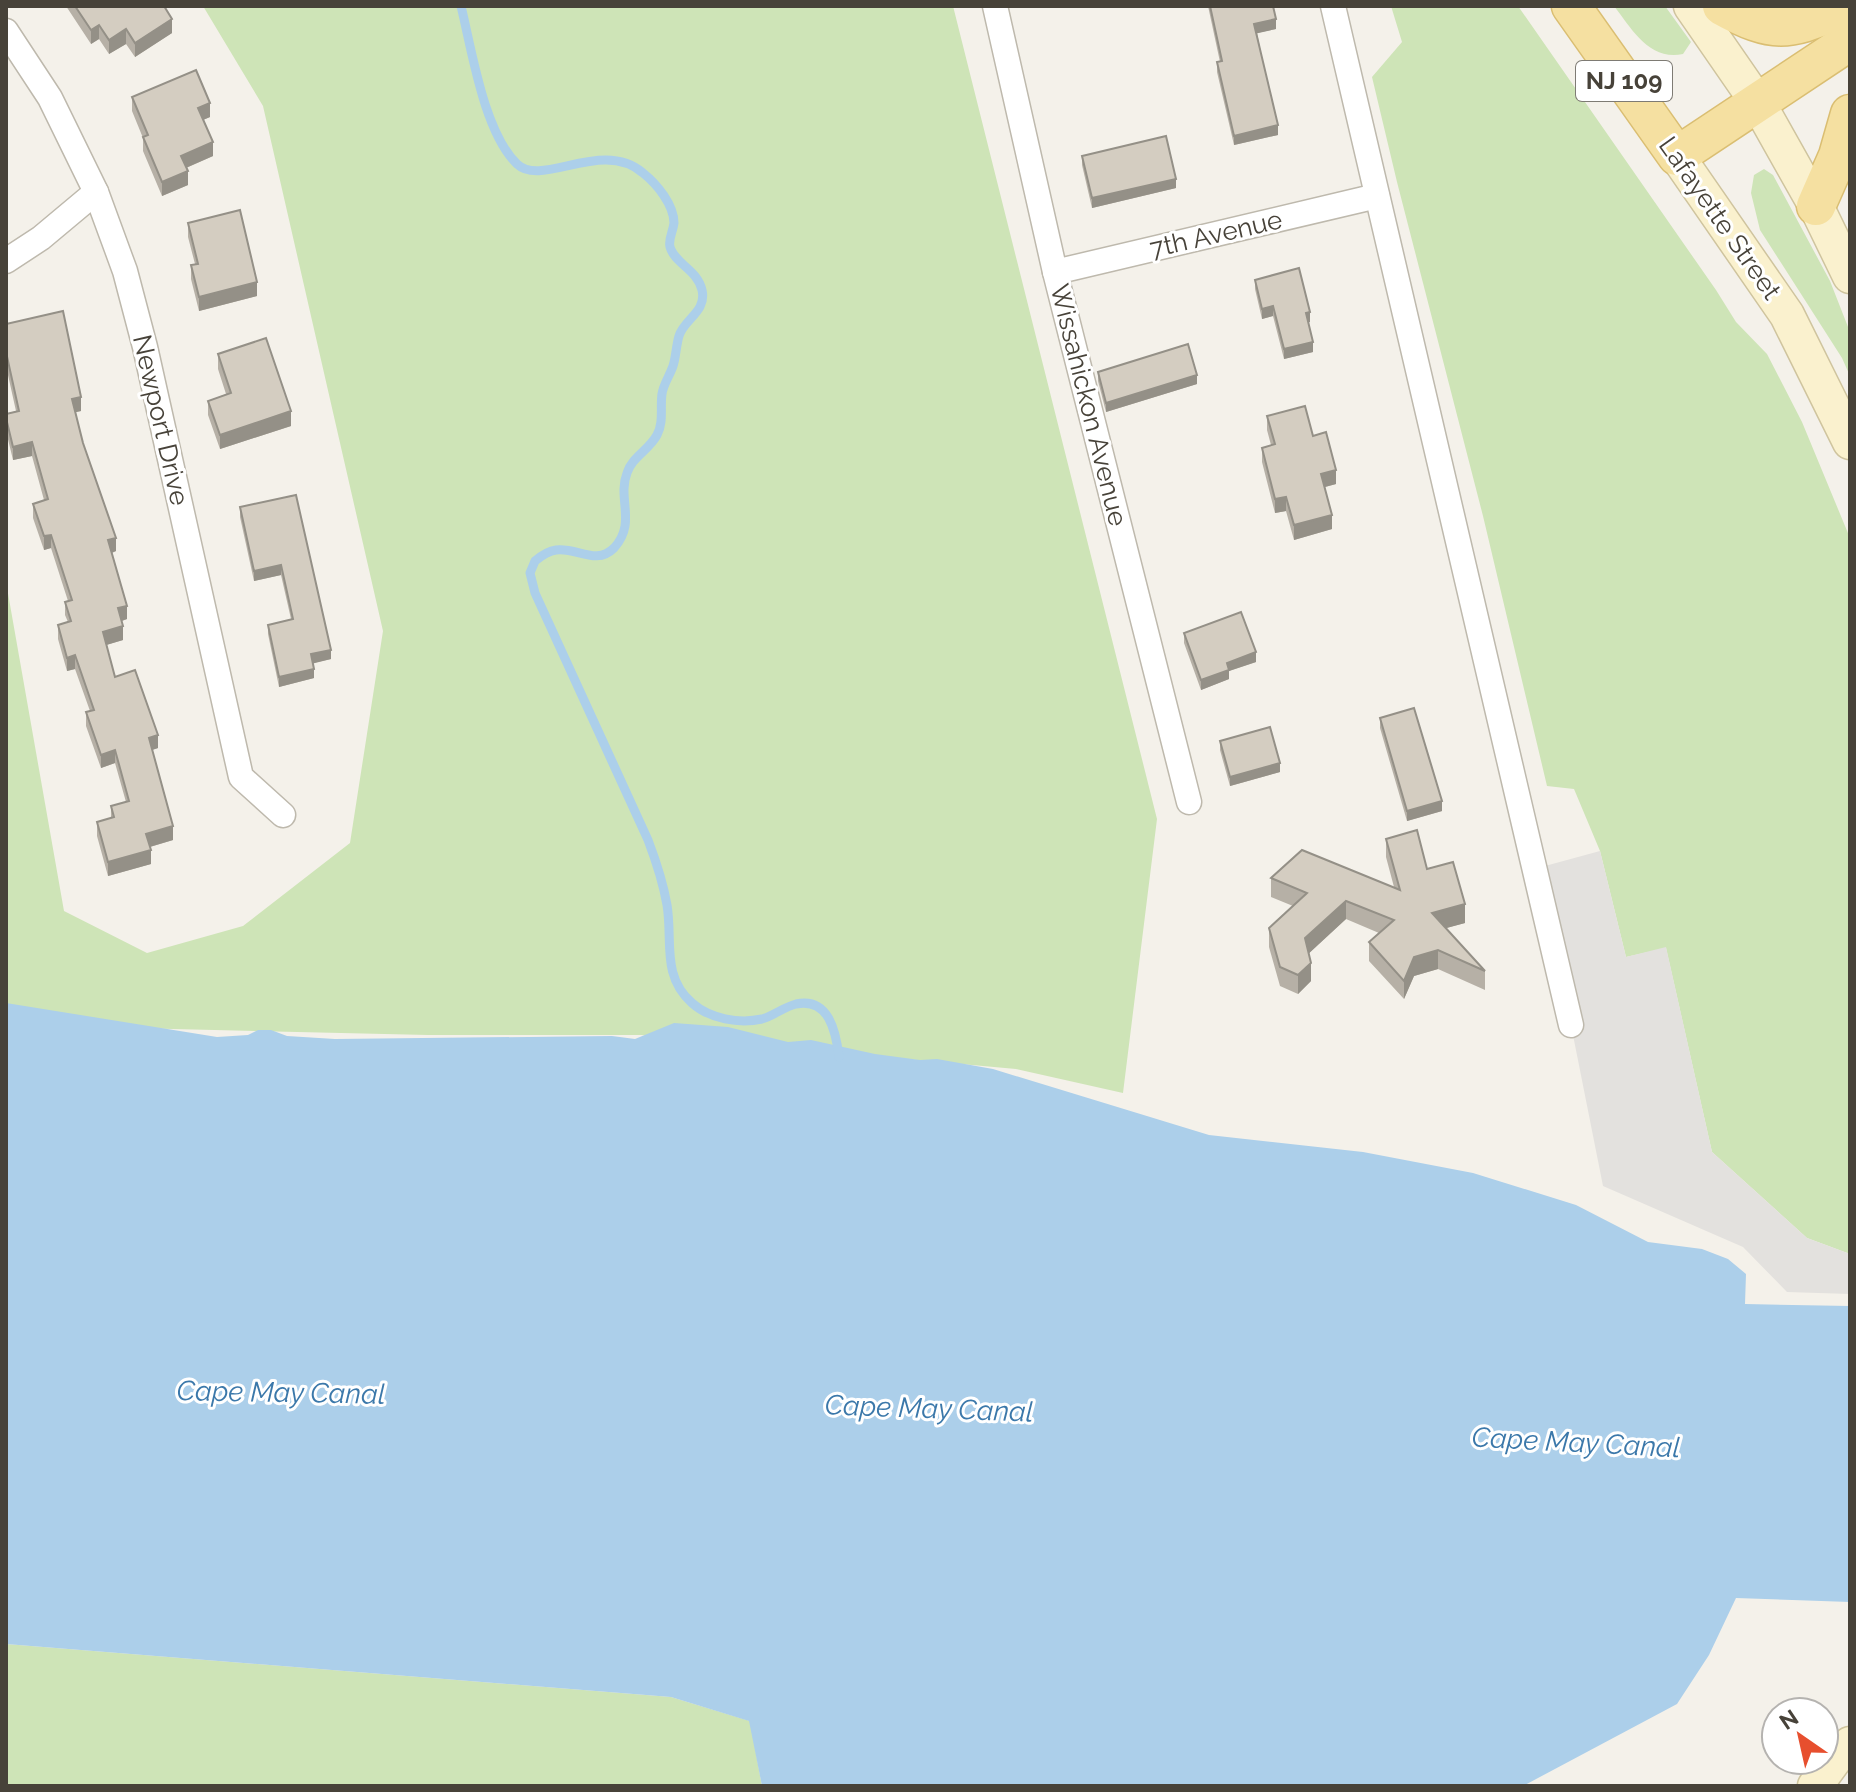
<svg xmlns="http://www.w3.org/2000/svg" width="1856" height="1792" font-family="Raleway,sans-serif">
	<rect width="100%" height="100%" fill="#f4f1ea"/>
	<g fill="#cee4b7">
		<polygon points="203,6 953,6 1157,819 1123,1093 1016,1069 641,1035 428,1035 6,1025 6,582 64,911 147,953 243,926 350,843 383,631 263,106"/>
		<polygon points="1391,6 1518,6 1716,290 1736,322 1767,354 1802,422 1850,538 1850,1254 1807,1238 1712,1152 1666,948 1626,957 1600,851 1574,789 1547,786 1483,516 1397,182 1372,77 1402,42"/>
		<path d="M1614 6H1665L1691 42 1683 54C1649 61 1632 29 1614 6Z"/>
		<polygon points="1764,169 1773,175 1830,281 1850,332 1850,376 1842,358 1760,230 1751,193 1754,175"/>
		<polygon points="6,1644 671,1697 750,1721 762,1786 6,1786"/>
	</g>
	<polygon fill="#e3e1de" points="1600,851 1626,957 1666,947 1712,1152 1807,1238 1850,1254 1850,1294 1787,1292 1743,1247 1603,1186 1571,1025 1534,869"/>
	<polygon fill="#accfea" points="6,1003 217,1037 248,1035 258,1030 271,1030 287,1036 335,1039 612,1036 635,1039 674,1023 728,1027 788,1042 811,1040 875,1054 920,1060 937,1059 993,1069 1209,1135 1363,1152 1473,1173 1576,1205 1648,1242 1702,1249 1728,1259 1746,1274 1745,1304 1850,1306 1850,1602 1736,1598 1709,1655 1677,1704 1523,1786 762,1786 749,1721 671,1697 6,1644"/>
	<g fill="none" stroke-linecap="round" stroke-linejoin="round">
		<path stroke="#accfea" stroke-width="9" d="M461 6C472 51 484 132 517 164 542 188 602 138 643 173 657 184 674 205 674 223 673 232 668 239 670 247 675 264 697 269 702 290 707 312 684 319 679 336 676 346 676 357 673 366 670 375 663 385 662 394 660 408 664 422 657 435 649 450 632 457 627 473 617 499 637 523 614 548 596 566 577 547 556 550 548 551 541 556 535 561L530 573 535 593 648 840C656 861 663 882 667 905 673 940 661 976 692 1003 710 1019 739 1024 762 1019 773 1016 784 1007 796 1004 829 997 836 1032 839 1057"/>
		<defs>
			<g id="street">
				<polyline points="995,6 1055,272 1189,802"/>
				<polyline points="1333,6 1571,1025"/>
				<polyline points="6,31 50,98 96,192 125,271 145,347 241,777 283,815"/>
				<polyline points="6,261 41,238 96,192"/>
				<polyline points="1055,272 1377,196"/>
			</g>
			<g id="secondary">
				<polyline points="1691,6 1758,103 1816,206 1850,276"/>
				<polyline points="1677,156 1787,315 1850,442"/>
				<polyline points="1815,1786 1840,1752 1850,1744"/>
			</g>
			<g id="primary">
				<polyline points="1571,6 1677,156 1850,41"/>
				<path d="M1722 6C1780 38 1791 28 1849 6"/>
				<polyline points="1816,206 1838,156 1850,114"/>
			</g>
		</defs>
		<use href="#street" stroke="#beb9ad" stroke-width="27"/>
		<use href="#secondary" stroke="#cfc49e" stroke-width="37"/>
		<use href="#primary" stroke="#dabe72" stroke-width="41"/>
		<use href="#street" stroke="#fff" stroke-width="24"/>
		<use href="#secondary" stroke="#faf1ce" stroke-width="34"/>
		<use href="#primary" stroke="#f5e0a1" stroke-width="38"/>
	</g>
	<g fill="#b6b0a6">
		<polygon points="66,6 164,6 172,33 135,57 126,44 109,54 99,39 91,44"/>
		<polygon points="1208,6 1273,6 1276,29 1257,33 1278,135 1234,145 1217,72 1217,62 1220,62"/>
		<polygon points="132,97 210,117 203,120 213,156 186,168 188,185 162,196 143,151 143,138 132,111"/>
		<polygon points="1082,156 1176,188 1092,208 1082,165"/>
		<polygon points="188,223 257,296 199,311 191,279 191,265 195,264 188,237"/>
		<polygon points="1255,280 1310,322 1308,322 1313,352 1284,359 1273,316 1262,319 1255,289"/>
		<polygon points="6,324 81,411 75,412 83,443 116,551 112,553 127,619 122,621 123,640 106,645 115,677 158,748 152,750 173,840 150,847 151,864 108,876 97,836 97,822 111,818 111,806 126,802 115,763 101,768 86,726 86,712 90,711 75,669 67,671 58,639 58,625 68,622 65,615 65,602 68,601 51,548 44,550 33,518 33,504 44,500 32,456 13,460 6,431 6,414 16,411 6,366"/>
		<polygon points="218,354 291,426 220,449 208,415 208,401 226,394 218,369"/>
		<polygon points="1098,372 1197,384 1106,412 1098,381"/>
		<polygon points="1267,416 1313,436 1336,484 1325,487 1332,529 1294,540 1286,511 1275,513 1262,462 1262,448 1271,445 1267,430"/>
		<polygon points="296,495 331,659 313,663 314,678 279,687 268,634 268,625 291,619 281,575 254,581 240,517 240,507"/>
		<polygon points="1184,633 1256,662 1229,671 1229,679 1201,690 1184,643"/>
		<polygon points="1380,718 1442,811 1407,821 1380,728"/>
		<polygon points="1220,741 1280,772 1230,786 1220,750"/>
		<polygon points="1386,839 1427,869 1465,923 1446,928 1485,971 1485,990 1438,969 1414,976 1404,999 1369,961 1369,942 1379,933 1346,919 1309,953 1311,981 1298,994 1280,986 1269,947 1269,928 1293,906 1271,897 1271,878 1394,887 1386,857"/>
	</g>
	<g fill="#949087">
		<polygon points="172,19 172,33 135,57 135,43"/>
		<polygon points="1276,19 1276,29 1254,34 1254,24"/>
		<polygon points="99,25 99,39 91,44 91,30"/>
		<polygon points="126,29 126,44 109,54 109,40"/>
		<polygon points="210,103 210,117 198,122 198,108"/>
		<polygon points="1278,125 1278,135 1234,145 1234,136"/>
		<polygon points="213,142 213,156 181,170 181,156"/>
		<polygon points="188,171 188,185 162,196 162,182"/>
		<polygon points="1176,179 1176,188 1092,208 1092,198"/>
		<polygon points="257,282 257,296 199,311 199,297"/>
		<polygon points="1273,306 1273,316 1262,319 1262,309"/>
		<polygon points="1310,312 1310,322 1306,323 1306,313"/>
		<polygon points="1313,342 1313,352 1284,359 1284,349"/>
		<polygon points="1197,375 1197,384 1106,412 1106,403"/>
		<polygon points="81,397 81,411 72,413 72,399"/>
		<polygon points="291,411 291,426 220,449 220,435"/>
		<polygon points="32,442 32,456 13,460 13,447"/>
		<polygon points="1336,470 1336,484 1321,488 1321,474"/>
		<polygon points="1286,497 1286,511 1275,513 1275,499"/>
		<polygon points="1332,515 1332,529 1294,540 1294,525"/>
		<polygon points="51,535 51,548 44,550 44,536"/>
		<polygon points="116,538 116,551 108,554 108,540"/>
		<polygon points="281,565 281,575 254,581 254,571"/>
		<polygon points="127,606 127,619 118,622 118,608"/>
		<polygon points="123,626 123,640 103,646 103,632"/>
		<polygon points="331,650 331,659 311,664 311,654"/>
		<polygon points="1256,652 1256,662 1229,671 1229,679 1201,690 1201,680 1227,663"/>
		<polygon points="75,655 75,669 67,671 67,658"/>
		<polygon points="314,669 314,678 279,687 279,677"/>
		<polygon points="158,735 158,748 149,751 149,738"/>
		<polygon points="115,750 115,763 101,768 101,755"/>
		<polygon points="1280,763 1280,772 1230,786 1230,777"/>
		<polygon points="1442,801 1442,811 1407,821 1407,811"/>
		<polygon points="173,826 173,840 146,848 146,834"/>
		<polygon points="151,850 151,864 108,876 108,862"/>
		<polygon points="1346,901 1346,919 1305,957 1305,938"/>
		<polygon points="1465,904 1465,923 1432,932 1432,913"/>
		<polygon points="1438,950 1438,969 1414,976 1404,999 1404,981 1414,957"/>
		<polygon points="1311,963 1311,981 1298,994 1298,975"/>
	</g>
	<g fill="#d4cdc1" stroke="#949087" stroke-width="2">
		<polygon points="75,6 164,6 172,19 135,43 126,29 109,40 99,25 91,30"/>
		<polygon points="1210,6 1273,6 1276,19 1254,24 1278,125 1234,136 1217,62 1222,61"/>
		<polygon points="196,70 210,103 198,108 213,142 181,156 188,171 162,182 143,137 148,135 132,97"/>
		<polygon points="1166,136 1176,179 1092,198 1082,156"/>
		<polygon points="240,210 257,282 199,297 191,265 198,264 188,223"/>
		<polygon points="1299,268 1310,312 1306,313 1313,342 1284,349 1273,306 1262,309 1255,280"/>
		<polygon points="63,311 81,397 72,399 83,443 116,538 108,540 127,606 118,608 123,626 103,632 115,677 135,670 158,735 149,738 173,826 146,834 151,850 108,862 97,822 114,817 111,806 129,801 115,750 101,755 86,712 94,710 75,655 67,658 58,625 71,621 65,602 72,600 51,535 44,536 33,504 48,499 32,442 13,447 6,418 6,414 19,411 6,352 6,324"/>
		<polygon points="266,338 291,411 220,435 208,401 231,393 218,354"/>
		<polygon points="1188,344 1197,375 1106,403 1098,372"/>
		<polygon points="1305,406 1313,436 1326,432 1336,470 1321,474 1332,515 1294,525 1286,497 1275,499 1262,448 1275,444 1267,416"/>
		<polygon points="296,495 331,650 311,654 314,669 279,677 268,625 293,619 281,565 254,571 240,507"/>
		<polygon points="1241,612 1256,652 1227,663 1229,670 1201,680 1184,633"/>
		<polygon points="1414,708 1442,801 1407,811 1380,718"/>
		<polygon points="1270,727 1280,763 1230,777 1220,741"/>
		<polygon points="1417,830 1427,869 1453,862 1465,904 1432,913 1485,971 1438,950 1414,957 1404,981 1369,942 1394,920 1346,901 1305,938 1311,963 1298,975 1280,967 1269,928 1307,893 1271,878 1302,850 1400,890 1386,839"/>
	</g>
	<g text-anchor="middle" stroke-width="6" stroke-linejoin="round" paint-order="stroke">
		<rect fill="#fff" stroke="#7e7b74" stroke-width="2" x="1576" y="61" width="96" height="40" rx="6"/>
		<g font-size="24" font-weight="bold" fill="#474239">
			<text x="1624" y="89">NJ 109</text>
		</g>
		<g font-size="26" fill="#474239" stroke="#fff">
			<text transform="translate(1720 218) rotate(55)" y="9">Lafayette Street</text>
			<text transform="translate(1216 234) rotate(-13)" y="9">7th Avenue</text>
			<text transform="translate(1089 405) rotate(76)" y="9">Wissahickon Avenue</text>
			<text transform="translate(161 420) rotate(77)" y="9">Newport Drive</text>
		</g>
		<g font-size="28" font-style="italic" fill="#3b78aa" stroke="#fff">
			<text transform="translate(281 1392) rotate(1)" y="10">Cape May Canal</text>
			<text transform="translate(929 1408) rotate(2)" y="10">Cape May Canal</text>
			<text transform="translate(1576 1442) rotate(3)" y="10">Cape May Canal</text>
		</g>
	</g>
	<rect width="1856" height="1792" fill="none" stroke="#474239" stroke-width="16"/>
	<g transform="translate(1800 1736) rotate(326)"><circle r="38" fill="#ffffff" stroke="#b5b3b0" stroke-width="2"/>
	<path d="M0-6L14 30L0 20L-14 30Z" fill="#e74f2e"/>
	<text y="-12" font-size="22" font-weight="bold" text-anchor="middle" fill="#474239">N</text>
	</g>
</svg>
